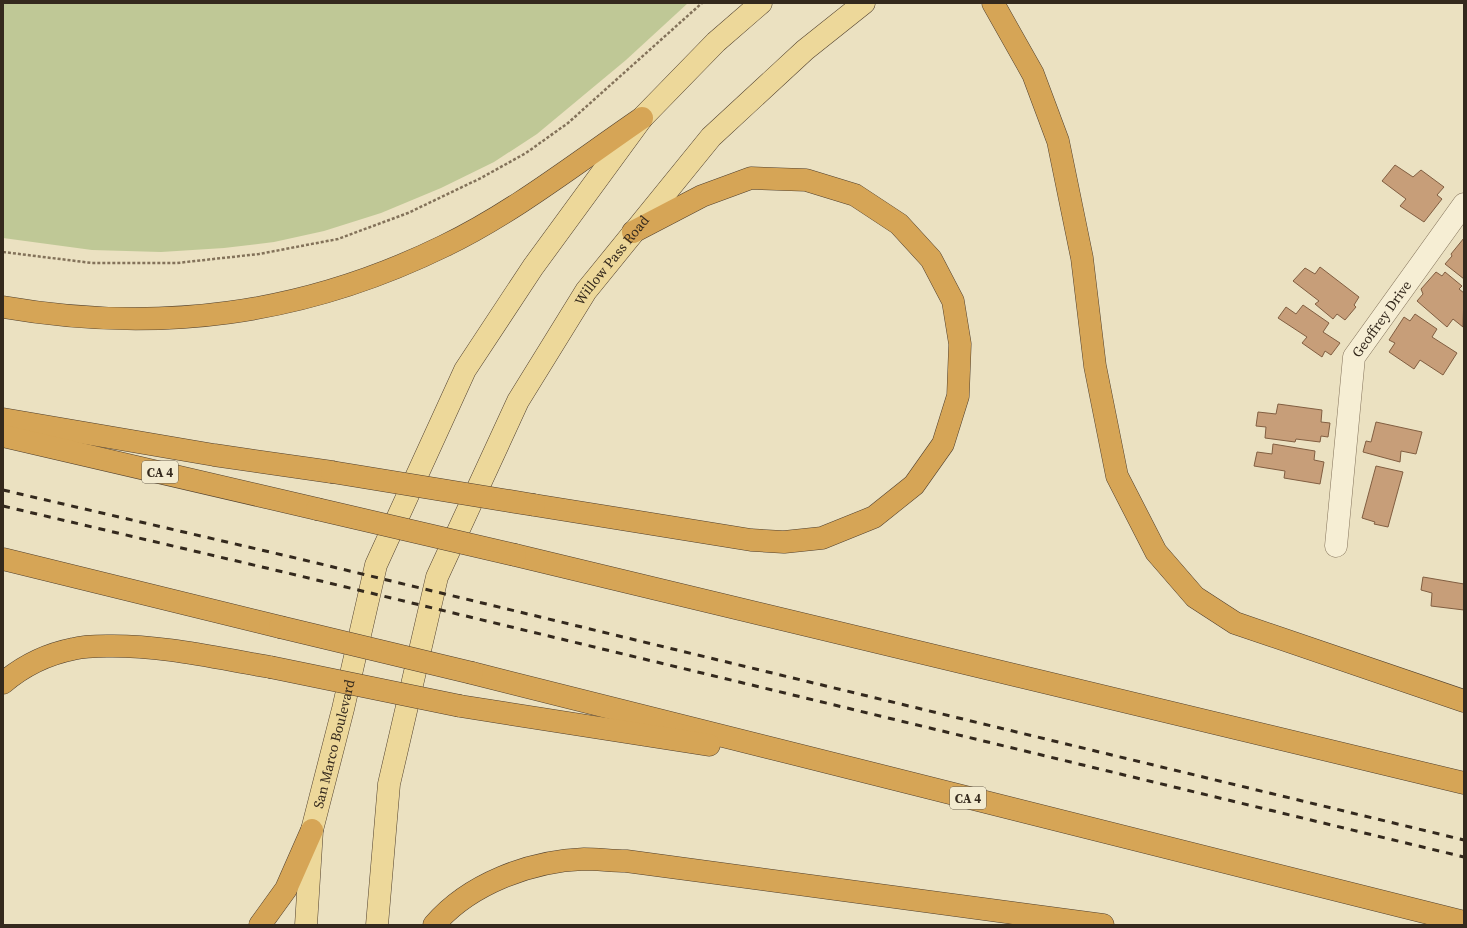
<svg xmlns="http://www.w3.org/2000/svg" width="1467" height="928" font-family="'Source Serif 4',serif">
	<rect width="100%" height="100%" fill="#ebe1c1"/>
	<polygon fill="#bfc896" points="3,3 688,3 626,60 537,134 494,162 441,188 381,213 324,231 274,242 224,248 161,252 92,250 3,238"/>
	<g fill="#c79e79" stroke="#815e41">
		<polygon points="1395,165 1413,177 1421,170 1444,187 1437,195 1442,199 1424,222 1400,206 1406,199 1382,181"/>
		<polygon points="1464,238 1464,279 1445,264 1452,256 1451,254"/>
		<polygon points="1320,267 1359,297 1354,305 1356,307 1345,320 1337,314 1333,319 1315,304 1319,301 1293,281 1305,268 1315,274"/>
		<polygon points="1436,272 1442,276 1445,272 1462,286 1459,289 1464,293 1463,327 1453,319 1447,327 1417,301 1423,294 1421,289"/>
		<polygon points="1303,305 1329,323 1323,332 1340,343 1331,355 1325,351 1322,357 1302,343 1307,337 1278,318 1286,307 1296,314"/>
		<polygon points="1415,314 1437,329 1432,337 1457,353 1443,375 1420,360 1414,369 1389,352 1395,343 1389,340 1404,317 1410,321"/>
		<polygon points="1278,404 1322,410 1321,422 1330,423 1328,437 1321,436 1320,442 1296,439 1295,442 1265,438 1266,427 1256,426 1258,412 1276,414"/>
		<polygon points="1376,422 1422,432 1416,454 1401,451 1400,462 1363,452 1366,441 1371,442"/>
		<polygon points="1273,444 1315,451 1314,460 1324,462 1320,484 1284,478 1285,471 1254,466 1257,452 1272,454"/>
		<polygon points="1376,466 1403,472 1388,527 1374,524 1375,522 1362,518"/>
		<polygon points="1423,577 1464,584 1464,610 1431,606 1432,593 1421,590"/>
	</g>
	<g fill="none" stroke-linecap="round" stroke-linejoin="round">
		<defs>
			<g id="minor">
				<path id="s1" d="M1336 546 1354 357 1464 204"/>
			</g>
			<g id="major">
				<path id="s2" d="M306 925 312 830 343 709 376 565 465 370 533 267 642 118 716 42 761 3"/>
				<path id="s3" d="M377 925 389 784 437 577 518 401 586 291 711 137 805 50 864 3"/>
			</g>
			<g id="highway">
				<polyline points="993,3 1033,74 1058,141 1082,258 1095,366 1117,476 1156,552 1195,597 1235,623 1464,701"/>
				<path d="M3 307C158 334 303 315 444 246 513 213 579 161 642 118"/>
				<polyline points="3,419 214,455 332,472"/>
				<polyline points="3,436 317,509"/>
				<polyline points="534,505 751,540 784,542 822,538 874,517 914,485 943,444 958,396 960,344 953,301 931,259 899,224 855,195 806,180 751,178 702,196 633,232"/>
				<polyline points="515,555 1464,783"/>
				<polyline points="3,559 280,627"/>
				<polyline points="472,673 1464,922"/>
				<path d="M3 683C23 666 48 654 73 649 84 646 96 646 107 646 162 645 216 658 270 667"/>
				<polyline points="460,706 709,745"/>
				<polyline points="260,925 286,889 312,830"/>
				<path d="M434 925C469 884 530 861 584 859 598 859 612 861 626 861L1103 925"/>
			</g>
		</defs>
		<use href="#minor" stroke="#83725a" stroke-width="23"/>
		<use href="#major" stroke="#51402e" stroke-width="23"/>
		<use href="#highway" stroke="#51402e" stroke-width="23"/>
		<polyline stroke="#83725a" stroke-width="2.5" stroke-dasharray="3 2" stroke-linecap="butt" points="3,252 92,263 177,263 259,254 338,239 408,213 481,178 526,153 568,123 702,3"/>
		<use href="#minor" stroke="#f6eed4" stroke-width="22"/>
		<use href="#major" stroke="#edd89a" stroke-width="22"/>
		<use href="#highway" stroke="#d6a556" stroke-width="22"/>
		<g stroke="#34291d" stroke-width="3" stroke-dasharray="7 7" stroke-linecap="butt">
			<polyline points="3,490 300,559 1464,840"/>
			<polyline points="3,506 296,575 1464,857"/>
		</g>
		<defs>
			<g id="highway-bridge">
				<polyline points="332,472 534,505"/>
				<polyline points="317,509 515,555"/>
				<polyline points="280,627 472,673"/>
				<polyline points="270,667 460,706"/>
			</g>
		</defs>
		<use href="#highway-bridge" stroke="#51402e" stroke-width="23" stroke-linecap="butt"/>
		<use href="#highway-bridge" stroke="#d6a556" stroke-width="22"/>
	</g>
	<g text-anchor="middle" stroke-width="3.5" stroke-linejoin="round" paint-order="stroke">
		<g fill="#f3ebd0" stroke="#6d6353" stroke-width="1">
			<rect x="142" y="461" width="36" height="22" rx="3"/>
			<rect x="950" y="787" width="36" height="22" rx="3"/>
		</g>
		<g font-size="13" font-weight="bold" fill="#34291d">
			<text x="160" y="477">CA 4</text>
			<text x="968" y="803">CA 4</text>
		</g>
		<g font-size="14" fill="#34291d" stroke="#f3ebd0">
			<text dy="5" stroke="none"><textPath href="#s3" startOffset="717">Willow Pass Road</textPath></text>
			<text dy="5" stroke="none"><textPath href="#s1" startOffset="237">Geoffrey Drive</textPath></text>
			<text dy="5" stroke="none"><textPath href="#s2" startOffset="184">San Marco Boulevard</textPath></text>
		</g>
	</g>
	<rect width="1467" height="928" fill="none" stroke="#34291d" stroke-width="8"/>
</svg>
